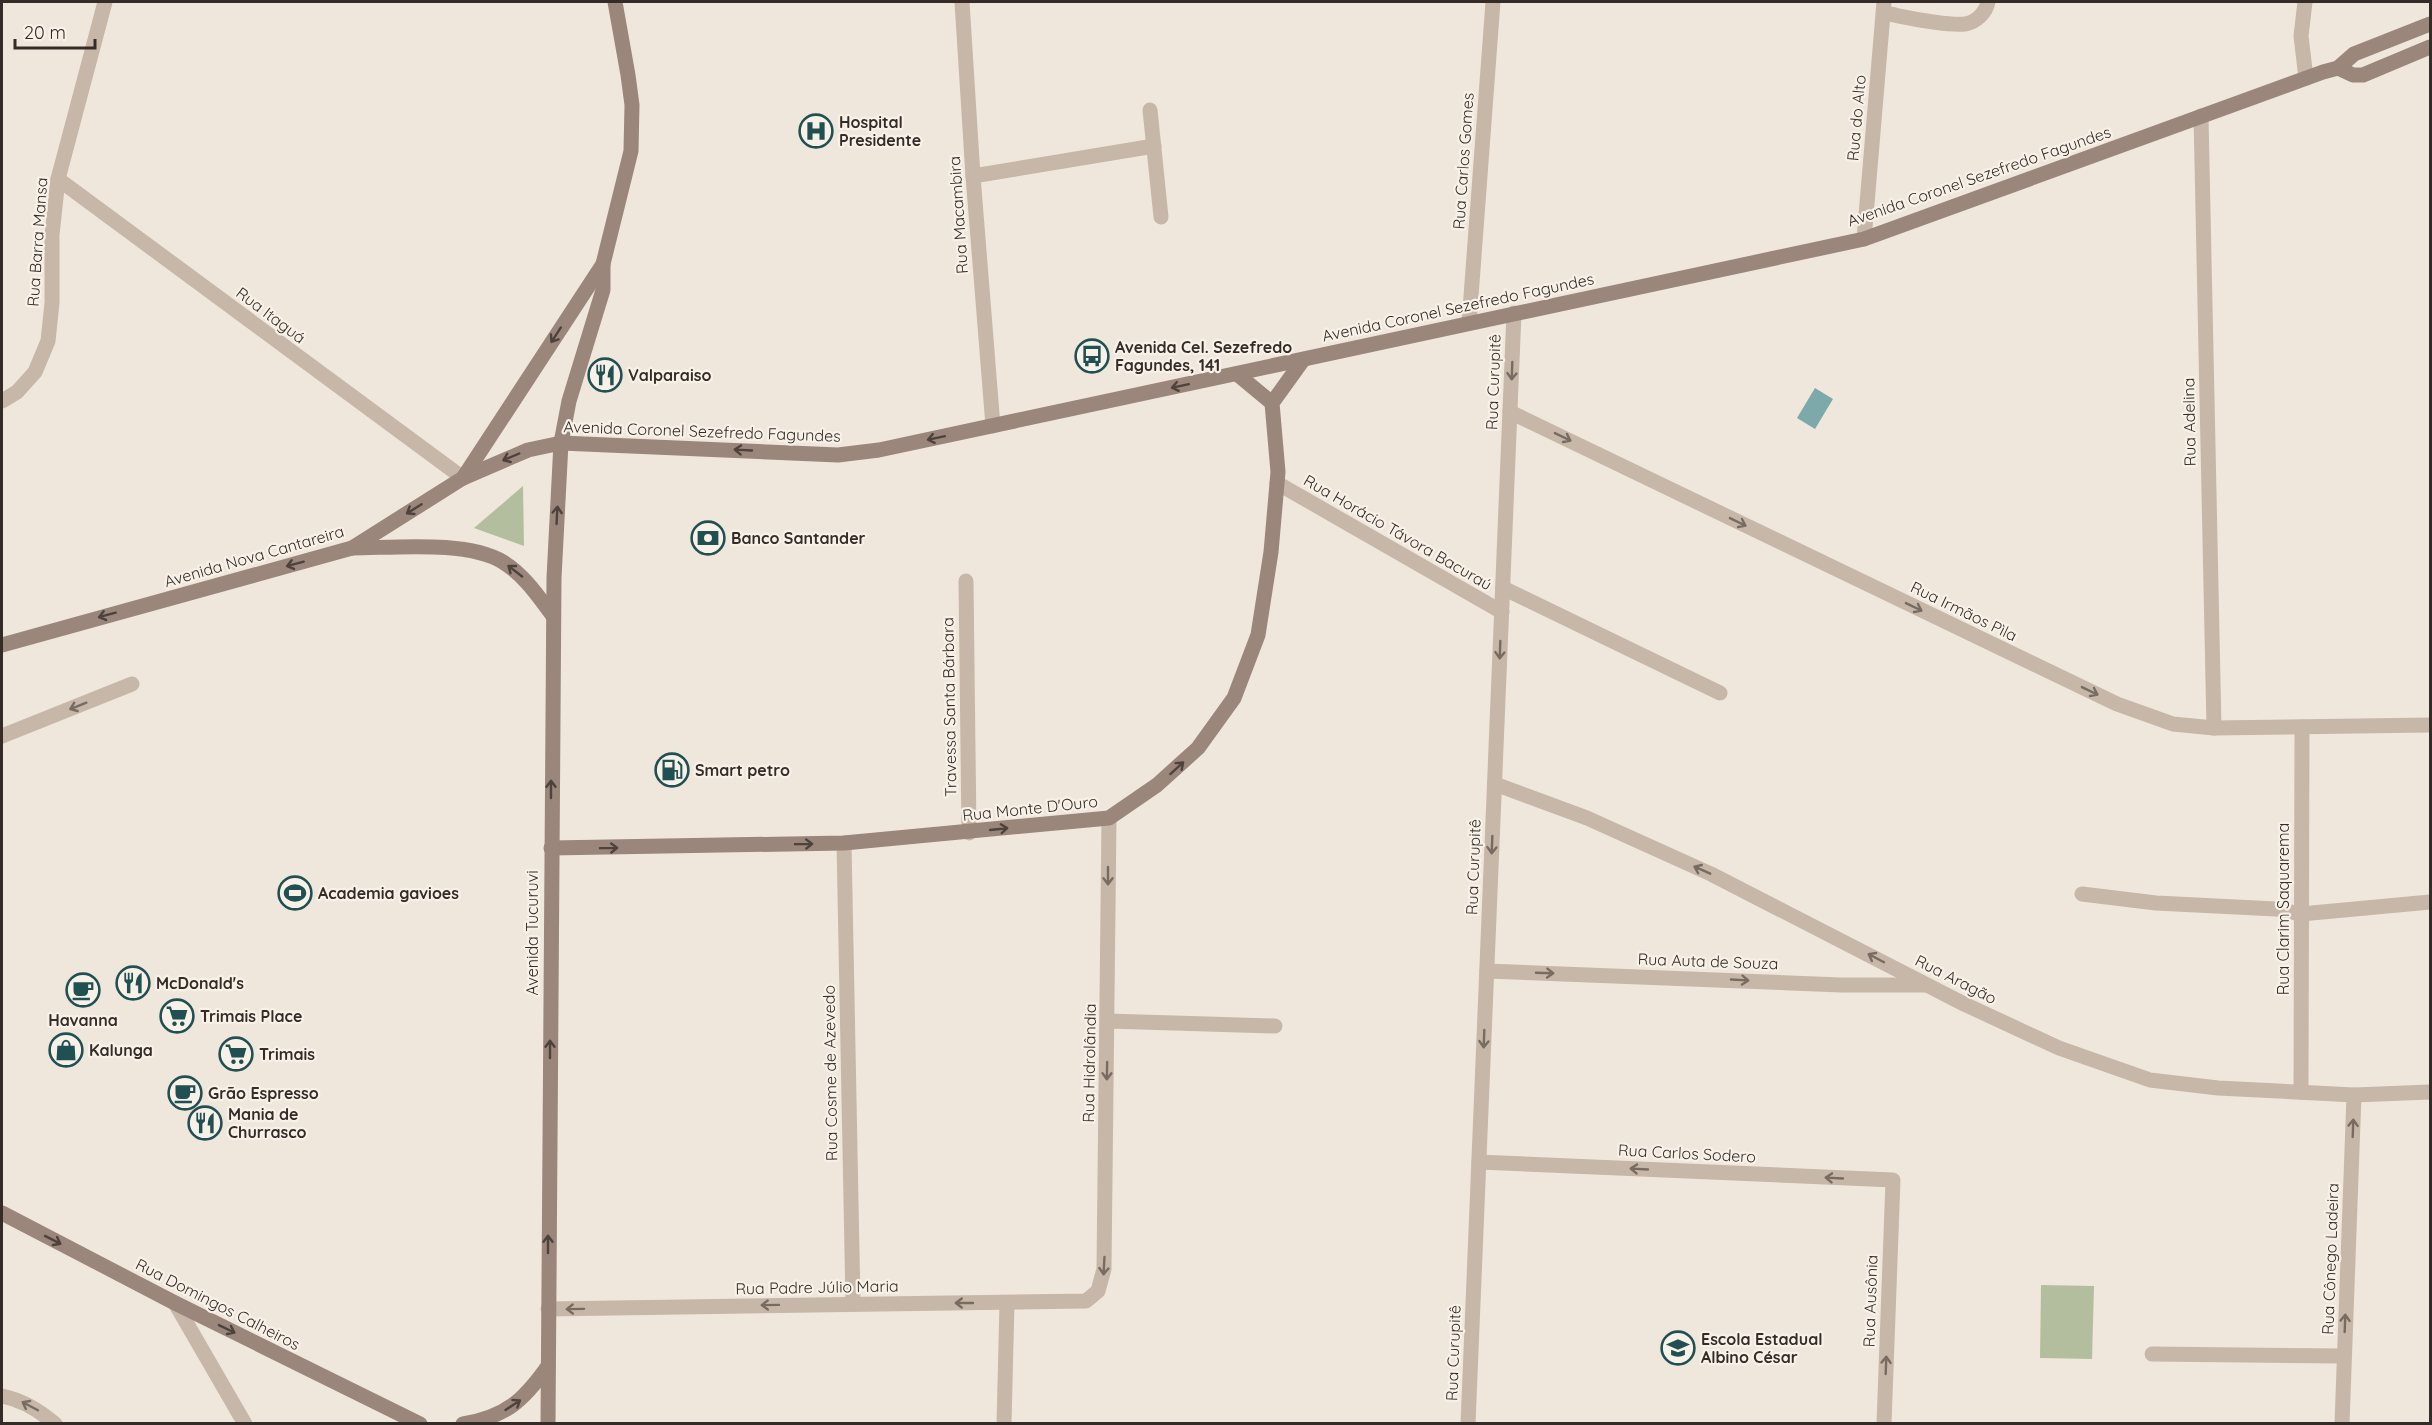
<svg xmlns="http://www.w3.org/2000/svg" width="2432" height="1425" font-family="Quicksand,sans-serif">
	<rect width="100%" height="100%" fill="#f0e7dc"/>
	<g fill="#b3be9e">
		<polygon points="523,486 524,546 474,528"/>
		<polygon points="2041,1285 2094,1286 2092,1359 2040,1358"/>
	</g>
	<polygon fill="#7ea9ab" points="1815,388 1833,399 1815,429 1797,418"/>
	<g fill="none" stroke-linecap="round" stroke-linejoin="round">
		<g stroke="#c7b7a9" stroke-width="15">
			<polyline points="2,736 132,684"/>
			<polyline points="2082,894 2156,903 2276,909 2301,914 2430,902"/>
		</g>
		<g stroke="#c7b7a9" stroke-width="15">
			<polyline points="962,2 973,176 993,426"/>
			<polyline points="2305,2 2301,36 2306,78"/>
			<path d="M1884 13C1906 17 1944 26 1965 24 1977 22 1986 12 1988 2"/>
			<polyline points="1150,110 1161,217"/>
			<polyline points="2201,116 2214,728"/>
			<polyline points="973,176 1154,146"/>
			<polyline points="58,179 463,478"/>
			<polyline points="1864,239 1884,2"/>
			<polyline points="1469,323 1493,2"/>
			<polyline points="2,401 17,392 35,372 48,341 52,303 52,235 58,179 105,2"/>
			<polyline points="1510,412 2117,704 2173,724 2214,728 2430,725"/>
			<polyline points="1277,483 1502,612"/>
			<polyline points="966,581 969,833"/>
			<polyline points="1503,588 1720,693"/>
			<polyline points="1495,784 1587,818 1711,874 1964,1004 2059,1048 2150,1080 2218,1088 2354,1095 2430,1092"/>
			<polyline points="844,843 853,1303"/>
			<polyline points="1487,971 1841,985 1925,985"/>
			<polyline points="1107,1021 1275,1026"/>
			<polyline points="2301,1092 2302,727"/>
			<polyline points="1479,1162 1893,1180 1884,1424"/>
			<polyline points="175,1303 245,1424"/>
			<polyline points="548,1309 1086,1301 1098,1291 1104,1269 1109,818"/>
			<polyline points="2152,1354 2344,1356"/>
			<path d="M2 1396C22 1400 39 1410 55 1424"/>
			<polyline points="1004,1424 1007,1303"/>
			<polyline points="1468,1424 1514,313"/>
			<polyline points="2342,1424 2354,1095"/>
		</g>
		<g stroke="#9b867b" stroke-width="15">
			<polyline points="2338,68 2353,75 2363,75 2430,47"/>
			<polyline points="1237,374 1272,403"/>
			<polyline points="463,478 528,450 561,443 838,455 879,450 1864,239 2323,72 2338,68 2354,54 2430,24"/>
			<path d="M352 548C393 548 467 540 503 562 524 575 538 596 553 616"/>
			<polyline points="2,645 352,548 463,478 603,264"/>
			<polyline points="551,848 844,843 1109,818 1157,785 1198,748 1234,698 1258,635 1271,552 1278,472 1272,403 1303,360"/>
			<polyline points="2,1213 175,1303 420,1424"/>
			<path d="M463 1424C506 1417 524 1400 548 1366"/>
			<polyline points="548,1424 554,578 561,443 569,401 603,290 603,264 631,151 632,105 628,75 615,2"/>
		</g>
	</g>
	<defs><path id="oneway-shaft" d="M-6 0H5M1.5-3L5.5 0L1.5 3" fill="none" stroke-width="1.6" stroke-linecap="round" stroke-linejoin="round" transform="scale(1.5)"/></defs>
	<g stroke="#4e423d">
		<use href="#oneway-shaft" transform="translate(556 335) rotate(123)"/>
		<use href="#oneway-shaft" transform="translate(1180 386) rotate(168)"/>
		<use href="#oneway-shaft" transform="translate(936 438) rotate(168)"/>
		<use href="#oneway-shaft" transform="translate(743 450) rotate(-177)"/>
		<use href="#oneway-shaft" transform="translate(511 457) rotate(157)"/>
		<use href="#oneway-shaft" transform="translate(414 509) rotate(148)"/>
		<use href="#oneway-shaft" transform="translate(557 515) rotate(-87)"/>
		<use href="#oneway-shaft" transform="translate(295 564) rotate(165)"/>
		<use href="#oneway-shaft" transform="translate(515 571) rotate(-142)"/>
		<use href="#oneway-shaft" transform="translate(107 615) rotate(165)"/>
		<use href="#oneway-shaft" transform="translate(1177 768) rotate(-42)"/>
		<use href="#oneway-shaft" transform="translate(551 789) rotate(-90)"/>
		<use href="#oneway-shaft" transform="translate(999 829) rotate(-6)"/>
		<use href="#oneway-shaft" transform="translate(804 844) rotate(-1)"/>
		<use href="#oneway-shaft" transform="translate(609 848) rotate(-1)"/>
		<use href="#oneway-shaft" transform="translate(550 1049) rotate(-90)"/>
		<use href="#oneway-shaft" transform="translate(53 1240) rotate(27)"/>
		<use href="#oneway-shaft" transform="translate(548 1244) rotate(-90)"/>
		<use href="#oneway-shaft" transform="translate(227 1329) rotate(26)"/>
		<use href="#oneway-shaft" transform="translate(513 1405) rotate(-33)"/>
	</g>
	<g stroke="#776b62">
		<use href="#oneway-shaft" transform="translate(1512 371) rotate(92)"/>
		<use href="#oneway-shaft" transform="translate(1563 437) rotate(26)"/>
		<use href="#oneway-shaft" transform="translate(1738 522) rotate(26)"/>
		<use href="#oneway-shaft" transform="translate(1914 607) rotate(26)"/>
		<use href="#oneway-shaft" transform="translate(1500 650) rotate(92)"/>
		<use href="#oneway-shaft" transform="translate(2090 691) rotate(26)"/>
		<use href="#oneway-shaft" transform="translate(78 706) rotate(158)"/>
		<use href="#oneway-shaft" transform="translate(1492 845) rotate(92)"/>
		<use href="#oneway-shaft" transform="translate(1702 870) rotate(-156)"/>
		<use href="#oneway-shaft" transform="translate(1108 876) rotate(90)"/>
		<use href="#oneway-shaft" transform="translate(1876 958) rotate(-152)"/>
		<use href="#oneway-shaft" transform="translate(1545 973) rotate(2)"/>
		<use href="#oneway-shaft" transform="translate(1740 980) rotate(3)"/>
		<use href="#oneway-shaft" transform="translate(1484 1039) rotate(92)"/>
		<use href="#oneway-shaft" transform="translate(1107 1071) rotate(91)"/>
		<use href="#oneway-shaft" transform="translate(2353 1128) rotate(-88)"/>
		<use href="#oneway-shaft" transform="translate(1639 1169) rotate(-177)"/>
		<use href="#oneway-shaft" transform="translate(1834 1178) rotate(-177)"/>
		<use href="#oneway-shaft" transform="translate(1104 1266) rotate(93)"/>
		<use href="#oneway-shaft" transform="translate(964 1303) rotate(180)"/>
		<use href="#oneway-shaft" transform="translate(770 1305) rotate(179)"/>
		<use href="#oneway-shaft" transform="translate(575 1309) rotate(179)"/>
		<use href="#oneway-shaft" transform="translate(2345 1323) rotate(-88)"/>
		<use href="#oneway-shaft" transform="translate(1886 1365) rotate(-88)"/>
		<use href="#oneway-shaft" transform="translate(30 1406) rotate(-152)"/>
	</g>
	<defs>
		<symbol id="hospital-ring" viewBox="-11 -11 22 22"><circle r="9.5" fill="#f8f1e8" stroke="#215053" stroke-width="1.5"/><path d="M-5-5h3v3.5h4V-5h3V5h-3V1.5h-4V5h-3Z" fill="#215053"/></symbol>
		<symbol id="bus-ring" viewBox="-11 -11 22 22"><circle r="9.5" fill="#f8f1e8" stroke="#215053" stroke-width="1.5"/><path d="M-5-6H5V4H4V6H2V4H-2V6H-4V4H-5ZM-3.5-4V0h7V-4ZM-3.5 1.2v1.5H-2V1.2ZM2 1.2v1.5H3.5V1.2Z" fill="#215053"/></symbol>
		<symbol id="restaurant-ring" viewBox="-11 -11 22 22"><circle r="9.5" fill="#f8f1e8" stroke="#215053" stroke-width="1.5"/><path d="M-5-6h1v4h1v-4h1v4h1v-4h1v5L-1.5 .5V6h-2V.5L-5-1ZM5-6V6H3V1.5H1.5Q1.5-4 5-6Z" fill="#215053"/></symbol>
		<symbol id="bank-ring" viewBox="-11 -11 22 22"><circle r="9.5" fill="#f8f1e8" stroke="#215053" stroke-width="1.5"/><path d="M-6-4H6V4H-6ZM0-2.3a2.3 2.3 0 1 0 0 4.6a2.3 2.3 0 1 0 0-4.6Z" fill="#215053"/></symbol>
		<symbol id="fuel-ring" viewBox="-11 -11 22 22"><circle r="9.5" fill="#f8f1e8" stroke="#215053" stroke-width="1.5"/><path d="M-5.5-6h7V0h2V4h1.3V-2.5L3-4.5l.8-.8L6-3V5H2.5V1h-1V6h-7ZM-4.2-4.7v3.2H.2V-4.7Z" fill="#215053"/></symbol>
		<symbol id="stadium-ring" viewBox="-11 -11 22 22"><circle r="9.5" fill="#f8f1e8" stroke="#215053" stroke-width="1.5"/><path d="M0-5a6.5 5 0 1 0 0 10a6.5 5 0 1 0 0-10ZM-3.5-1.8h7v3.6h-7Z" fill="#215053"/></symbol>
		<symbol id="cafe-ring" viewBox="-11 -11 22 22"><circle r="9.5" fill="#f8f1e8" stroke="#215053" stroke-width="1.5"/><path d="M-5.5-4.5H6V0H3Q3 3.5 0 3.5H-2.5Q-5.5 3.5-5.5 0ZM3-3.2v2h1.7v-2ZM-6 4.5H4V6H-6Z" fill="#215053"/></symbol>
		<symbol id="supermarket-ring" viewBox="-11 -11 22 22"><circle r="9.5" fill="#f8f1e8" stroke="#215053" stroke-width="1.5"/><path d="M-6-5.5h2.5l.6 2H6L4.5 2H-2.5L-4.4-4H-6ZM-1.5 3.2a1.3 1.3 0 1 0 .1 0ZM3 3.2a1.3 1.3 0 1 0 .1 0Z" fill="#215053"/></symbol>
		<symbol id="shop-ring" viewBox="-11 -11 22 22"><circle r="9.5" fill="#f8f1e8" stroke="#215053" stroke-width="1.5"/><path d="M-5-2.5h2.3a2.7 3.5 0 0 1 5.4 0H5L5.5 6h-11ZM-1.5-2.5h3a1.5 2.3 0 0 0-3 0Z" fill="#215053"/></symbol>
		<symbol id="school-ring" viewBox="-11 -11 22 22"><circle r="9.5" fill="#f8f1e8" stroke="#215053" stroke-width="1.5"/><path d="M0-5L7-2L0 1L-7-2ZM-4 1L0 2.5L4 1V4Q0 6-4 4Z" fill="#215053"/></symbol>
	</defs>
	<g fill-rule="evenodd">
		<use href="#hospital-ring" x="797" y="112" width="38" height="38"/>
		<use href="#bus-ring" x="1073" y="337" width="38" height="38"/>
		<use href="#restaurant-ring" x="586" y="356" width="38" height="38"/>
		<use href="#bank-ring" x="689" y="519" width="38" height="38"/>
		<use href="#fuel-ring" x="653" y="751" width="38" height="38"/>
		<use href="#stadium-ring" x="276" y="874" width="38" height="38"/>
		<use href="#restaurant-ring" x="114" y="964" width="38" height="38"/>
		<use href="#cafe-ring" x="64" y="971" width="38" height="38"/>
		<use href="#supermarket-ring" x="158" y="997" width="38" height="38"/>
		<use href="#shop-ring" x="47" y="1031" width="38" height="38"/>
		<use href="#supermarket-ring" x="217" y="1035" width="38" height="38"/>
		<use href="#cafe-ring" x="166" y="1074" width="38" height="38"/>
		<use href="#restaurant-ring" x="186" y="1104" width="38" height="38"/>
		<use href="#school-ring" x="1659" y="1329" width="38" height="38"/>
	</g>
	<g text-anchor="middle" stroke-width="4.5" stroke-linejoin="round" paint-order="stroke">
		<g font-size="16" fill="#352c28" stroke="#f8f1e8">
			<text transform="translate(1856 118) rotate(-85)" y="6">Rua do Alto</text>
			<text transform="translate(1463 161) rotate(-86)" y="6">Rua Carlos Gomes</text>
			<text transform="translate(1979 176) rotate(-19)" y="6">Avenida Coronel Sezefredo Fagundes</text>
			<text transform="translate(958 215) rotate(-94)" y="6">Rua Macambira</text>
			<text transform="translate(37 242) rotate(-86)" y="6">Rua Barra Mansa</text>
			<text transform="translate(1458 307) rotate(-12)" y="6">Avenida Coronel Sezefredo Fagundes</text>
			<text transform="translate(271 315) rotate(37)" y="6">Rua Itaguá</text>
			<text transform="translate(1493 382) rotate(-88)" y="6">Rua Curupitê</text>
			<text transform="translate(2189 422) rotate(-91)" y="6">Rua Adelina</text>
			<text transform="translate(702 431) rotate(2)" y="6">Avenida Coronel Sezefredo Fagundes</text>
			<text transform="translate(1398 532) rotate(30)" y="6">Rua Horácio Távora Bacuraú</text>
			<text transform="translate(254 556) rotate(-16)" y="6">Avenida Nova Cantareira</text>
			<text transform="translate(1964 611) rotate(26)" y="6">Rua Irmãos Pìla</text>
			<text transform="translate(949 707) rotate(-91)" y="6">Travessa Santa Bárbara</text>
			<text transform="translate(1030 808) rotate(-6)" y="6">Rua Monte D'Ouro</text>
			<text transform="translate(1473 867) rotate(-88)" y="6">Rua Curupitê</text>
			<text transform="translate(2283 909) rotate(-90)" y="6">Rua Clarim Saquarema</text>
			<text transform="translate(532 933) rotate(-90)" y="6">Avenida Tucuruvi</text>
			<text transform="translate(1708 961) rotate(2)" y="6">Rua Auta de Souza</text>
			<text transform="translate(1956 979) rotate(27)" y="6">Rua Aragão</text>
			<text transform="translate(1089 1063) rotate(-89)" y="6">Rua Hidrolândia</text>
			<text transform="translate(830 1073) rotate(-91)" y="6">Rua Cosme de Azevedo</text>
			<text transform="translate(1687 1153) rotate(3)" y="6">Rua Carlos Sodero</text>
			<text transform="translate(2330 1259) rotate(-88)" y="6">Rua Cônego Ladeira</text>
			<text transform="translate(817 1287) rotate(-1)" y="6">Rua Padre Júlio Maria</text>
			<text transform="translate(1870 1301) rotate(-88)" y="6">Rua Ausônia</text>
			<text transform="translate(218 1304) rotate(27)" y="6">Rua Domingos Calheiros</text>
			<text transform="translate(1453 1353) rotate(-88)" y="6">Rua Curupitê</text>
		</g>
		<g font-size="16" font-weight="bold" fill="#352c28" stroke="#f8f1e8" text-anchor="start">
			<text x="839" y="128">Hospital<tspan x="839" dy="18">Presidente</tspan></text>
			<text x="1115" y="353">Avenida Cel. Sezefredo<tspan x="1115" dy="18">Fagundes, 141</tspan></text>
			<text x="628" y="381">Valparaiso</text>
			<text x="731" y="544">Banco Santander</text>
			<text x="695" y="776">Smart petro</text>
			<text x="318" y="899">Academia gavioes</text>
			<text x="156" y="989">McDonald's</text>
			<text x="200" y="1022">Trimais Place</text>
			<text x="83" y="1026" text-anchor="middle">Havanna</text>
			<text x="89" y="1056">Kalunga</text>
			<text x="259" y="1060">Trimais</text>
			<text x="208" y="1099">Grão Espresso</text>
			<text x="228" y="1120">Mania de<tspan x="228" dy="18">Churrasco</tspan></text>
			<text x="1701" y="1345">Escola Estadual<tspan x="1701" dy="18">Albino César</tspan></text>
		</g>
	</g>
	<rect width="2432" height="1425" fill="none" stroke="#352c28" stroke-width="6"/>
	<path d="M15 39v9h80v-9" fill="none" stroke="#352c28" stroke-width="3"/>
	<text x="24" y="39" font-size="18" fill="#352c28" stroke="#f8f1e8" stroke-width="4.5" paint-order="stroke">20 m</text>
</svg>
